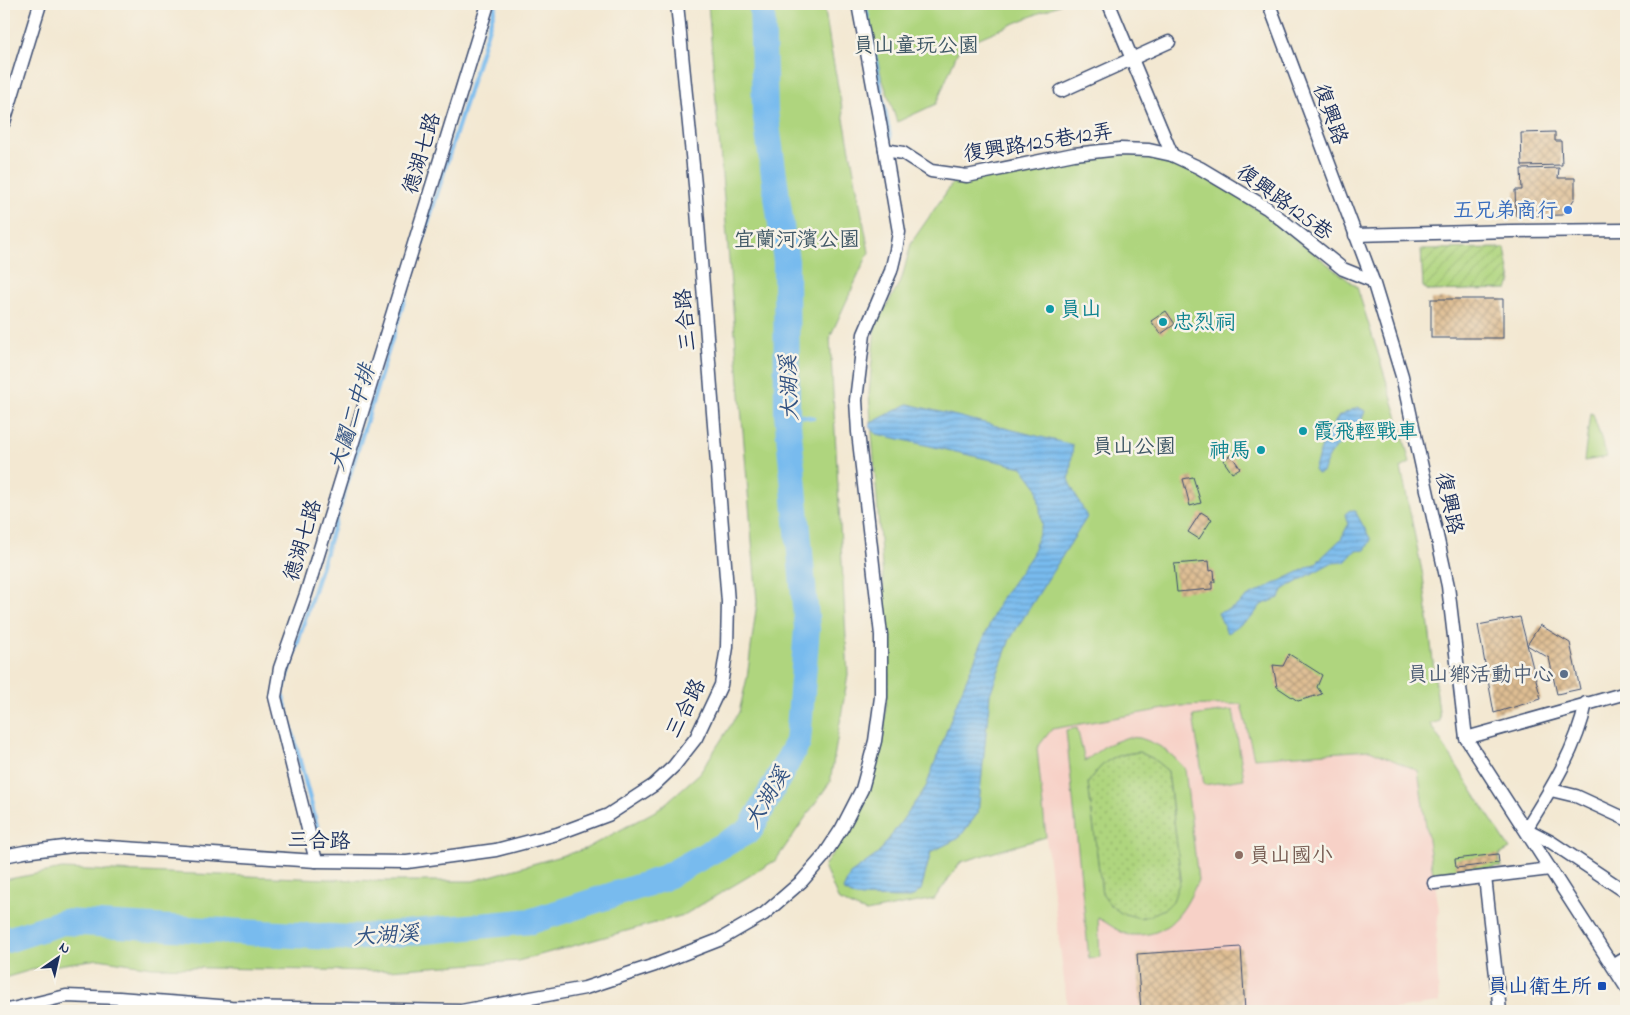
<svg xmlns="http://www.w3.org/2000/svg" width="1630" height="1015" font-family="'Indie Flower','LXGW WenKai TC',sans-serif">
	<defs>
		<pattern id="grass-dots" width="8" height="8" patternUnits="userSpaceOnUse" patternTransform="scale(1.25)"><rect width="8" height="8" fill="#afd57e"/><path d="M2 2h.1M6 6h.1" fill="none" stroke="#96b76f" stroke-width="1.8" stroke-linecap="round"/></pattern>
		<pattern id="garden-furrows" width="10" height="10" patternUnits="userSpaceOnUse" patternTransform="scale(1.25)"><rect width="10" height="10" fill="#afd57e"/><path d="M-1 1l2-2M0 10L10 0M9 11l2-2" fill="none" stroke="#96b76f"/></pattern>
		<pattern id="water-rules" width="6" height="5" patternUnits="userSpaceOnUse" patternTransform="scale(1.25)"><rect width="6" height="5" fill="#78bbee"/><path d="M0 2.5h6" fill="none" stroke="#6298c4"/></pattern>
		<pattern id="building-cross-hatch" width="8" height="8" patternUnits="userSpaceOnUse" patternTransform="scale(1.25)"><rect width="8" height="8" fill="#dfbe93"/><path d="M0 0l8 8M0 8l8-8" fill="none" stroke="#b49b7b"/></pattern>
	</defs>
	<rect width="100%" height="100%" fill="#f7f3e8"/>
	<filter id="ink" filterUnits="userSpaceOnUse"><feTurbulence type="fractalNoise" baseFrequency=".02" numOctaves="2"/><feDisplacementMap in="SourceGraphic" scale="10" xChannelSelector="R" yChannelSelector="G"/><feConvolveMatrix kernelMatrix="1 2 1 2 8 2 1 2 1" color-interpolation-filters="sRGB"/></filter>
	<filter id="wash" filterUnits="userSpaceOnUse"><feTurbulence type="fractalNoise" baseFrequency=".0096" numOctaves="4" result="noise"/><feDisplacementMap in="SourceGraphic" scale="20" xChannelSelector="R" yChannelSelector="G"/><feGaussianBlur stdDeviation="1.12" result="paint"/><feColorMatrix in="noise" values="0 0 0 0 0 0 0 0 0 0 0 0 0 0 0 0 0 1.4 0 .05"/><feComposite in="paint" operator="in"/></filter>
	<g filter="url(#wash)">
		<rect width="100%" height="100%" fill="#f3e8d2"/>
		<polygon fill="#f7d1c7" points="1242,704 1255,758 1370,750 1418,771 1439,910 1436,938 1439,1003 1381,1011 1068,1011 1046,837 1037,748 1052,729 1181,706"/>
		<path fill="url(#grass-dots)" stroke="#65826e" d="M1139 752 1152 758 1168 771C1170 792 1173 813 1176 835 1180 871 1191 908 1143 917 1125 921 1111 907 1102 894L1088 783C1105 759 1110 756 1139 752Z"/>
		<g fill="#afd57e" stroke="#65826e" fill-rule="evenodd">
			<polygon points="708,4 824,4 831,49 869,252 830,337 848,675 830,782 776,860 684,915 518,961 374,971 152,967 98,959 38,968 4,978 4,880 62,869 379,881 473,881 585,849 659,809 700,773 739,712 747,678 757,602"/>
			<polygon points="864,4 1061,4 960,46 936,104 897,122 881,75"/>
			<polygon points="1117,154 1143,155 1172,161 1230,191 1269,218 1357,287 1402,431 1410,463 1401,468 1423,576 1440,721 1430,724 1510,849 1499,855 1501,867 1433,874 1418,771 1370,750 1254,758 1241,704 1181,706 1052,729 1037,748 1046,837 961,862 934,899 866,912 839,901 824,866 858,817 870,788 884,732 889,659 869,394 875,327 902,278 911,243 954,181 1005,174"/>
			<polygon points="1590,413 1593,414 1607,457 1584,461"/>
			<polygon points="1233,710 1244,779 1204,785 1193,716"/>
			<path d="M1077 728 1085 761 1106 745 1128 737 1140 738 1151 742 1163 748 1176 759 1185 769 1198 880C1187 906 1172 934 1140 935 1137 935 1132 935 1129 935 1118 932 1108 923 1098 918L1100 957 1089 959 1066 730ZM1139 752 1152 758 1168 771 1181 878 1173 901 1166 908 1149 916 1140 918 1121 913 1110 905 1102 894 1088 783C1104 760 1111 755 1139 752Z"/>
			<polygon points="109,1005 177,1010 184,1011 45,1011"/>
		</g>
		<polygon fill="url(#garden-furrows)" stroke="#65826e" points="1505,248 1511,282 1508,289 1429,291 1423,287 1421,249"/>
		<g fill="url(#water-rules)" stroke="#4a75a6">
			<polygon points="908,404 1073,445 1069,482 1087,517 1010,639 990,694 978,813 959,838 931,852 921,890 911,898 855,897 843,890 850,874 878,854 926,787 957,702 999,602 1032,555 1042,524 1037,487 1022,467 877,434 869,427 871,423"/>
			<path d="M1358 407 1365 411C1360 429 1345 438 1333 451 1328 457 1325 466 1322 472L1317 474 1314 470 1325 437 1339 416Z"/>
			<polygon points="1350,510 1355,511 1371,540 1365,550 1355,551 1345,562 1331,563 1284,589 1279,598 1261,605 1252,617 1227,633 1218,613 1235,607 1247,597 1315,564 1341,539 1348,525 1345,514"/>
		</g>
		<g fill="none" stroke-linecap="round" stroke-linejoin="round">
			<g stroke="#78bbee" stroke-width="4.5">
				<polyline points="865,4 890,138"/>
				<polyline points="787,413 813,418"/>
				<polyline points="321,841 282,693 496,4"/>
			</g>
			<polyline stroke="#78bbee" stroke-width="26" points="4,941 63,922 350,938 532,921 662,879 750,830 798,742 807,628 787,413 786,261 765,111 762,4"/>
		</g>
		<g id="blocks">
			<g fill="url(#building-cross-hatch)">
				<polygon points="1555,132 1555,141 1561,141 1562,165 1522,166 1521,133"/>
				<polygon points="1559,168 1558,178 1575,178 1575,198 1563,215 1516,216 1515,190 1522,190 1521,169"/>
				<rect x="1431" y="299" width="72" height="39"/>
				<polygon points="1166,311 1175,324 1161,334 1151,321"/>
				<polygon points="1231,455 1240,468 1232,473 1223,460"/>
				<polygon points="1193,477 1201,503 1190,506 1183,479"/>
				<polygon points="1201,512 1212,519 1199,539 1188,532"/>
				<polygon points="1209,561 1210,571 1214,570 1215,582 1212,582 1212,589 1177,592 1174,564"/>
				<polygon points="1520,617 1541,699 1494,713 1478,625"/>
				<polygon points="1540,625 1570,643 1580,689 1557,694 1549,658 1527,645"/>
				<polygon points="1289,654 1322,675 1317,687 1322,694 1298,701 1277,687 1273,665 1283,666"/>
				<polygon points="1498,854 1499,863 1456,868 1455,859"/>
				<polygon points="1241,947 1245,1011 1141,1011 1137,954"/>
			</g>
		</g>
	</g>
	<g filter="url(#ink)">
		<use href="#blocks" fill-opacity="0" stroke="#3b4b6f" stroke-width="1"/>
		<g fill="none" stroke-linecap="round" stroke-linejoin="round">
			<defs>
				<g id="minor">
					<polyline points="1109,4 1172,155"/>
					<polyline points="1269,4 1373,281 1402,376 1448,586 1466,738 1626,987"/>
					<polyline points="1061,91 1169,42"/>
					<polyline points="4,122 40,4"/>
					<polyline points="885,150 903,153 931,171 967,176 1074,154 1120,149 1149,150 1172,155 1200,168 1267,208 1343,269 1373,281"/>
					<polyline points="1355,235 1511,231 1626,230"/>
					<path d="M1586 703C1577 748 1550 791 1526 829L1551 842 1626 892"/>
					<polyline points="1466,738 1626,693"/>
					<polyline points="1551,790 1576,796 1626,819"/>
					<polyline points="4,856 24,852 80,845 316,861 407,862 496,850 557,834 608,815 654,785 674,766 696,738 721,685 727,647 728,602 695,185 677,4"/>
					<polyline points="316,861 275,697 280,668 306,594 488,4"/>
					<polyline points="1485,877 1500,1011"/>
					<polyline points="1434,883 1550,869"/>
					<polyline points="1613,966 1626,958"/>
					<polyline points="4,1011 66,996 119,998 231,1007 461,1011 585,988 655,965 719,940 764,914 802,881 823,857 842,828 862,789 875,741 881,697 881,635 858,432 856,400 864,334 891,271 896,250 899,232 885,150 858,4"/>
				</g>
			</defs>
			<use href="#minor" stroke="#3b4b6f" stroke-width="15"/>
			<use href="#minor" stroke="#fff" stroke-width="12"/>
		</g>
	</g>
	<circle fill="#3f7fe0" stroke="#f7f3e8" stroke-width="2" cx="1568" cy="210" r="5"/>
	<g fill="#0f9aa8" stroke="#f7f3e8" stroke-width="2">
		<circle cx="1050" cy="309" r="5"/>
		<circle cx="1163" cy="322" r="5"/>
		<circle cx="1303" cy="431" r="5"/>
		<circle cx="1261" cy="450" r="5"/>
	</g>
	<circle fill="#5c6f8a" stroke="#f7f3e8" stroke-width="2" cx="1564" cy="674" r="5"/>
	<circle fill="#8d6e63" stroke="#f7f3e8" stroke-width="2" cx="1239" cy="855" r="5"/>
	<rect fill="#1a4fb4" stroke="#f7f3e8" stroke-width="2" x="1597" y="981" width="10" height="10" rx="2.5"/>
	<g text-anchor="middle" stroke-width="5" stroke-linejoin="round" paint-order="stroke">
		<g font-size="21" fill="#405866" stroke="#f7f3e8">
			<text x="916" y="52">員山童玩公園</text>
			<text x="797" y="246">宜蘭河濱公園</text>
			<text x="1134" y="453">員山公園</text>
		</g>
		<g font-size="21" fill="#1b2f5e" stroke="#f7f3e8">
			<text transform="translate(1331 114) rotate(70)" y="7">復興路</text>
			<text transform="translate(1038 142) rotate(-9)" y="7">復興路125巷12弄</text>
			<text transform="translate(421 153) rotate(-73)" y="7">德湖七路</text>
			<text transform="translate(1285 202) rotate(36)" y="7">復興路125巷</text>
			<text transform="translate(685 320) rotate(-95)" y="7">三合路</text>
			<text transform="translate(1450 503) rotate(78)" y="7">復興路</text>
			<text transform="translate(302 540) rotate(-73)" y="7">德湖七路</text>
			<text transform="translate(685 708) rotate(-63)" y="7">三合路</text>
			<text transform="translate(319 840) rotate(2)" y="7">三合路</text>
		</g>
		<g font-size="21" fill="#366cbe" stroke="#f7f3e8" text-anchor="end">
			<text x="1558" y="217">五兄弟商行</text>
		</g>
		<g font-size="21" fill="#0d838f" stroke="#f7f3e8" text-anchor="start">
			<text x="1060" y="316">員山</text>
			<text x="1173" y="329">忠烈祠</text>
			<text x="1313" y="438">霞飛輕戰車</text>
			<text x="1251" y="457" text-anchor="end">神馬</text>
		</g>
		<g font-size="21" fill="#4e5e75" stroke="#f7f3e8" text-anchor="end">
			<text x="1554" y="681">員山鄉活動中心</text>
		</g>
		<g font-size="21" fill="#785e54" stroke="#f7f3e8" text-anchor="start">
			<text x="1249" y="862">員山國小</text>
		</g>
		<g font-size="21" fill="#164399" stroke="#f7f3e8" text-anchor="end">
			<text x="1592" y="993">員山衛生所</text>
		</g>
		<g font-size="22" font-style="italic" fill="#325282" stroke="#f7f3e8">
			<text transform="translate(788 388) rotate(-92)" y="8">大湖溪</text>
			<text transform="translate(351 417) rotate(-73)" y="8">大鬮二中排</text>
			<text transform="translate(766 797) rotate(-59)" y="8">大湖溪</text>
			<text transform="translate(386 934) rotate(-4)" y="8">大湖溪</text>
		</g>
	</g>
	<rect width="1630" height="1015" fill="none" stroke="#f7f3e8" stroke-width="20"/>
	<g transform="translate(58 958) rotate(34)" stroke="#f7f3e8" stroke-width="4" paint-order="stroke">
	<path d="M0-4L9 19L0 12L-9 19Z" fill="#1b2f5e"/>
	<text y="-8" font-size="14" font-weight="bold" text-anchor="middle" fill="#1b2f5e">N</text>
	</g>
</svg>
